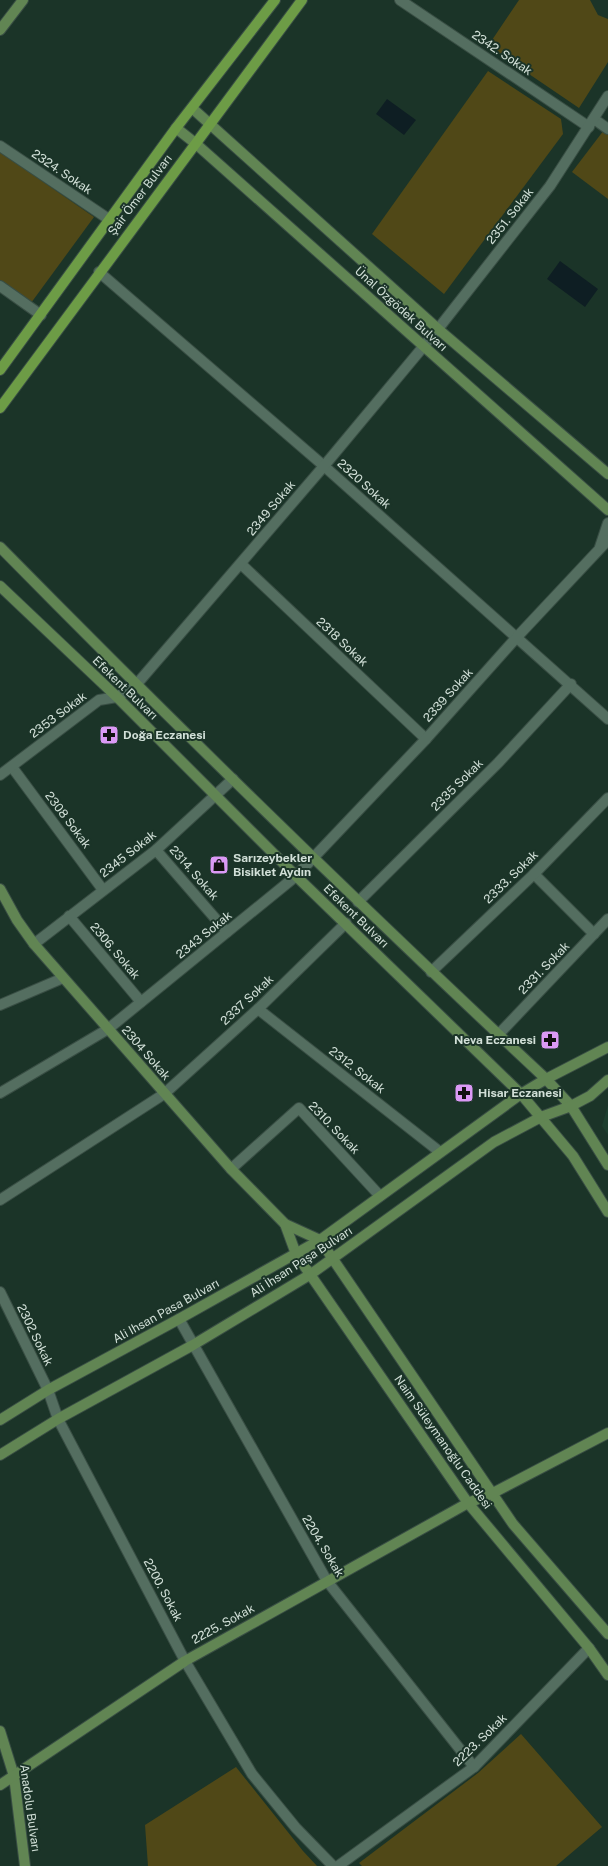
<svg xmlns="http://www.w3.org/2000/svg" width="608" height="1866" font-family="'Public Sans',sans-serif">
	<rect width="100%" height="100%" fill="#1b3428"/>
	<polygon fill="#1d3e2e" points="608,1105 608,1135 602,1126"/>
	<g fill="#504817">
		<polygon points="519,0 590,0 598,15 608,19 608,62 579,108 488,46"/>
		<polygon points="488,71 561,119 563,134 444,294 372,234"/>
		<polygon points="604,130 608,133 608,199 572,172"/>
		<polygon points="0,152 94,217 31,303 0,281"/>
		<polygon points="521,1734 602,1827 556,1866 362,1866 359,1863 478,1773"/>
		<polygon points="236,1767 303,1851 317,1866 148,1866 145,1825"/>
	</g>
	<g fill="#0e1e23">
		<polygon points="387,99 416,120 404,135 376,114"/>
		<polygon points="560,261 598,289 585,307 547,279"/>
	</g>
	<g fill="none" stroke-linecap="round" stroke-linejoin="round">
		<defs>
			<g id="street">
				<polyline points="400,0 589,127"/>
				<polyline points="594,119 608,129"/>
				<polyline points="0,146 110,220"/>
				<polyline points="99,272 324,466 608,719"/>
				<polyline points="0,286 41,315"/>
				<polyline points="600,547 608,523"/>
				<polyline points="241,564 426,739"/>
				<polyline points="12,767 103,890"/>
				<polyline points="0,775 99,700 117,697 136,685 324,466 438,329 550,186 608,96"/>
				<polyline points="156,850 227,932"/>
				<polyline points="534,874 594,934"/>
				<polyline points="358,902 498,763 571,684"/>
				<polyline points="69,916 141,1002"/>
				<polyline points="34,944 156,850 233,779"/>
				<polyline points="431,972 534,874 608,798"/>
				<polyline points="0,1005 63,978"/>
				<polyline points="258,1009 440,1152"/>
				<polyline points="498,1035 608,919"/>
				<polyline points="0,1093 108,1029 296,876 426,739 517,637 608,540"/>
				<polyline points="231,1169 299,1108 380,1196"/>
				<polyline points="0,1200 164,1094 258,1009 346,923"/>
				<polyline points="0,1292 48,1390 58,1419 185,1661 252,1774 296,1828 333,1866"/>
				<polyline points="179,1319 327,1581 474,1767"/>
				<polyline points="338,1866 474,1767 589,1648"/>
			</g>
			<g id="secondary">
				<polyline points="0,30 23,0"/>
				<polyline points="192,108 438,329 608,474"/>
				<polyline points="176,128 195,143 608,510"/>
				<path d="M0 547C178 728 360 905 546 1079L571 1106 608 1165"/>
				<polyline points="0,586 117,697 296,876 521,1094 573,1156 608,1212"/>
				<polyline points="0,889 17,920 34,944 231,1169 285,1224 320,1240 513,1524 608,1634"/>
				<polyline points="285,1224 296,1254 468,1503 589,1648 608,1675"/>
				<polyline points="0,1420 48,1390 179,1319 320,1240 521,1094 546,1079 608,1047"/>
				<polyline points="0,1455 58,1419 193,1345 311,1274 494,1142 541,1117 571,1106 590,1096 608,1080"/>
				<polyline points="0,1731 14,1776 25,1866"/>
				<polyline points="0,1785 185,1661 468,1503 493,1493 608,1433"/>
			</g>
			<g id="primary">
				<polyline points="0,370 176,128 275,0"/>
				<polyline points="0,408 302,0"/>
			</g>
		</defs>
		<use href="#street" stroke="#394e44" stroke-width="12"/>
		<use href="#secondary" stroke="#394e44" stroke-width="12"/>
		<use href="#primary" stroke="#394e44" stroke-width="12"/>
		<use href="#street" stroke="#546e60" stroke-width="10"/>
		<use href="#secondary" stroke="#618553" stroke-width="10"/>
		<use href="#primary" stroke="#6d9c46" stroke-width="10"/>
	</g>
	<defs>
		<symbol id="pharmacy-square" viewBox="-11 -11 22 22"><rect x="-9" y="-9" width="18" height="18" rx="4" fill="#db99f5" stroke="#1b3428"/><path d="M-2-6h4v4h4v4h-4v4h-4v-4h-4v-4h4Z" fill="#111"/></symbol>
		<symbol id="shop-square" viewBox="-11 -11 22 22"><rect x="-9" y="-9" width="18" height="18" rx="4" fill="#db99f5" stroke="#1b3428"/><path d="M-5-2.5h2.3a2.7 3.5 0 0 1 5.4 0H5L5.5 6h-11ZM-1.5-2.5h3a1.5 2.3 0 0 0-3 0Z" fill="#111"/></symbol>
	</defs>
	<g fill-rule="evenodd">
		<use href="#pharmacy-square" x="98" y="724" width="22" height="22"/>
		<use href="#shop-square" x="208" y="854" width="22" height="22"/>
		<use href="#pharmacy-square" x="539" y="1029" width="22" height="22"/>
		<use href="#pharmacy-square" x="453" y="1082" width="22" height="22"/>
	</g>
	<g text-anchor="middle" stroke-width="4" stroke-linejoin="round" paint-order="stroke">
		<g font-size="12" fill="#d2e0d8" stroke="#1b3428">
			<text transform="translate(502 53) rotate(34)" y="4">2342. Sokak</text>
			<text transform="translate(62 172) rotate(34)" y="4">2324. Sokak</text>
			<text transform="translate(140 195) rotate(-53)" y="4">Şair Ömer Bulvarı</text>
			<text transform="translate(510 216) rotate(-52)" y="4">2351. Sokak</text>
			<text transform="translate(401 309) rotate(42)" y="4">Ünal Özgödek Bulvarı</text>
			<text transform="translate(364 484) rotate(42)" y="4">2320 Sokak</text>
			<text transform="translate(271 508) rotate(-50)" y="4">2349 Sokak</text>
			<text transform="translate(342 642) rotate(43)" y="4">2318 Sokak</text>
			<text transform="translate(125 688) rotate(44)" y="4">Efekent Bulvarı</text>
			<text transform="translate(448 695) rotate(-48)" y="4">2339 Sokak</text>
			<text transform="translate(58 715) rotate(-37)" y="4">2353 Sokak</text>
			<text transform="translate(457 785) rotate(-45)" y="4">2335 Sokak</text>
			<text transform="translate(68 820) rotate(53)" y="4">2308 Sokak</text>
			<text transform="translate(128 854) rotate(-38)" y="4">2345 Sokak</text>
			<text transform="translate(194 873) rotate(49)" y="4">2314. Sokak</text>
			<text transform="translate(511 877) rotate(-44)" y="4">2333. Sokak</text>
			<text transform="translate(356 916) rotate(44)" y="4">Efekent Bulvarı</text>
			<text transform="translate(204 935) rotate(-39)" y="4">2343 Sokak</text>
			<text transform="translate(115 951) rotate(50)" y="4">2306. Sokak</text>
			<text transform="translate(544 968) rotate(-46)" y="4">2331. Sokak</text>
			<text transform="translate(247 1000) rotate(-43)" y="4">2337 Sokak</text>
			<text transform="translate(146 1053) rotate(49)" y="4">2304 Sokak</text>
			<text transform="translate(357 1070) rotate(38)" y="4">2312. Sokak</text>
			<text transform="translate(334 1128) rotate(46)" y="4">2310. Sokak</text>
			<text transform="translate(301 1262) rotate(-33)" y="4">Ali İhsan Paşa Bulvarı</text>
			<text transform="translate(166 1311) rotate(-29)" y="4">Ali Ihsan Pasa Bulvarı</text>
			<text transform="translate(35 1335) rotate(64)" y="4">2302 Sokak</text>
			<text transform="translate(443 1442) rotate(55)" y="4">Naim Süleymanoğlu Caddesi</text>
			<text transform="translate(323 1546) rotate(59)" y="4">2204. Sokak</text>
			<text transform="translate(163 1590) rotate(62)" y="4">2200. Sokak</text>
			<text transform="translate(223 1624) rotate(-29)" y="4">2225. Sokak</text>
			<text transform="translate(480 1740) rotate(-44)" y="4">2223. Sokak</text>
			<text transform="translate(30 1808) rotate(82)" y="4">Anadolu Bulvarı</text>
		</g>
		<g font-size="12" font-weight="bold" fill="#d2e0d8" stroke="#1b3428" text-anchor="start">
			<text x="123" y="739">Doğa Eczanesi</text>
			<text x="233" y="862">Sarızeybekler<tspan x="233" dy="14">Bisiklet Aydın</tspan></text>
			<text x="536" y="1044" text-anchor="end">Neva Eczanesi</text>
			<text x="478" y="1097">Hisar Eczanesi</text>
		</g>
	</g>
</svg>
